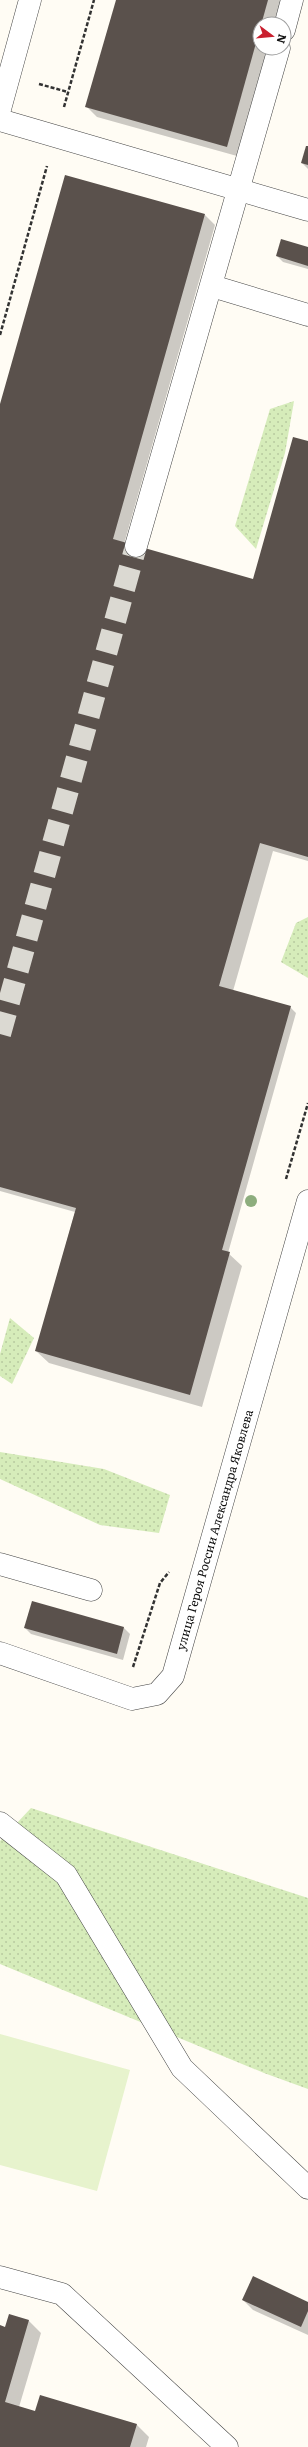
<svg xmlns="http://www.w3.org/2000/svg" width="308" height="2447" font-family="Literata,serif">
	<defs>
		<pattern id="grass-dots" width="8" height="8" patternUnits="userSpaceOnUse"><rect width="8" height="8" fill="#d6ecba"/><path d="M2 2h.1M6 6h.1" fill="none" stroke="#b7c99f" stroke-width="1.8" stroke-linecap="round"/></pattern>
	</defs>
	<rect width="100%" height="100%" fill="#fffcf4"/>
	<g fill="url(#grass-dots)">
		<polygon points="294,401 285,453 256,549 235,526 270,409"/>
		<polygon points="308,917 308,978 281,962 296,923"/>
		<polygon points="10,1318 34,1338 12,1384 0,1376 0,1354"/>
		<polygon points="0,1452 104,1469 170,1495 159,1533 100,1525 0,1479"/>
		<polygon points="31,1808 308,1898 308,2089 264,2073 0,1964 0,1841"/>
	</g>
	<polygon fill="#e7f3cd" points="0,2034 130,2070 97,2191 0,2165"/>
	<g fill="#0003">
		<polygon points="117,0 281,0 274,24 260,24 260,48 268,48 237,156 97,117 87,107"/>
		<polygon points="308,147 308,169 302,163"/>
		<polygon points="205,215 215,225 124,544 254,580 308,442 308,861 273,851 233,991 290,1007 296,1013 228,1253 242,1266 202,1407 49,1363 36,1351 75,1212 0,1191 0,407"/>
		<polygon points="308,248 308,269 283,262 277,256"/>
		<polygon points="25,1628 124,1628 130,1634 123,1660 31,1634"/>
		<polygon points="243,2300 308,2303 308,2335 253,2310"/>
		<polygon points="28,2320 41,2333 19,2407 36,2412 137,2425 149,2437 146,2447 0,2447 0,2326 6,2328"/>
	</g>
	<g fill="#5a514c">
		<polygon points="116,0 268,0 227,147 85,107"/>
		<polygon points="306,146 308,146 308,165 301,163"/>
		<polygon points="65,175 205,214 113,539 253,579 293,437 308,441 308,857 260,843 219,986 291,1006 222,1250 230,1252 190,1395 35,1351 76,1208 0,1187 0,404"/>
		<polygon points="281,239 308,247 308,266 276,256"/>
		<polygon points="32,1601 124,1627 117,1654 24,1628"/>
		<polygon points="253,2276 308,2302 308,2311 301,2327 242,2300"/>
		<polygon points="9,2314 29,2320 5,2402 35,2411 40,2395 137,2424 130,2447 0,2447 0,2325 5,2327"/>
	</g>
	<g fill="none" stroke-linecap="round" stroke-linejoin="round">
		<polyline stroke="#dbd9d2" stroke-width="22" stroke-dasharray="22 11" stroke-linecap="butt" points="0,1034 136,546"/>
		<defs>
			<g id="minor">
				<polyline points="284,30 292,0"/>
				<polyline points="0,109 30,0"/>
				<polyline points="0,120 308,210"/>
				<polyline points="212,286 308,315"/>
				<polyline points="136,546 279,48"/>
				<polyline points="0,1564 91,1590"/>
				<polyline points="0,1653 132,1699 157,1694 173,1676 308,1201"/>
				<polyline points="0,1823 66,1875 182,2068 308,2188"/>
				<polyline points="0,2277 62,2294 227,2447"/>
			</g>
		</defs>
		<use href="#minor" stroke="#434343" stroke-width="23"/>
		<g stroke="#323232" stroke-width="2.5" stroke-dasharray="4 2" stroke-linecap="butt">
			<polyline points="39,84 68,92"/>
			<polyline points="64,107 94,0"/>
			<polyline points="0,335 47,166"/>
			<polyline points="286,1179 308,1103"/>
			<polyline points="133,1667 160,1583 169,1572"/>
		</g>
		<use href="#minor" stroke="#fff" stroke-width="22"/>
	</g>
	<circle fill="#8dad7d" cx="251" cy="1201" r="6"/>
	<g text-anchor="middle" stroke-width="4" stroke-linejoin="round" paint-order="stroke">
		<g font-size="12" fill="#101010" stroke="#fff">
			<text transform="translate(215 1530) rotate(-74)" y="4">улица Героя России Александра Яковлева</text>
		</g>
	</g>
	<g transform="translate(272 36) rotate(106)"><circle r="19" fill="#ffffff" stroke="#9f9f9f"/>
	<path d="M0-3L7 15L0 10L-7 15Z" fill="#c9202f"/>
	<text y="-6" font-size="11" font-weight="bold" text-anchor="middle" fill="#101010">N</text>
	</g>
</svg>
